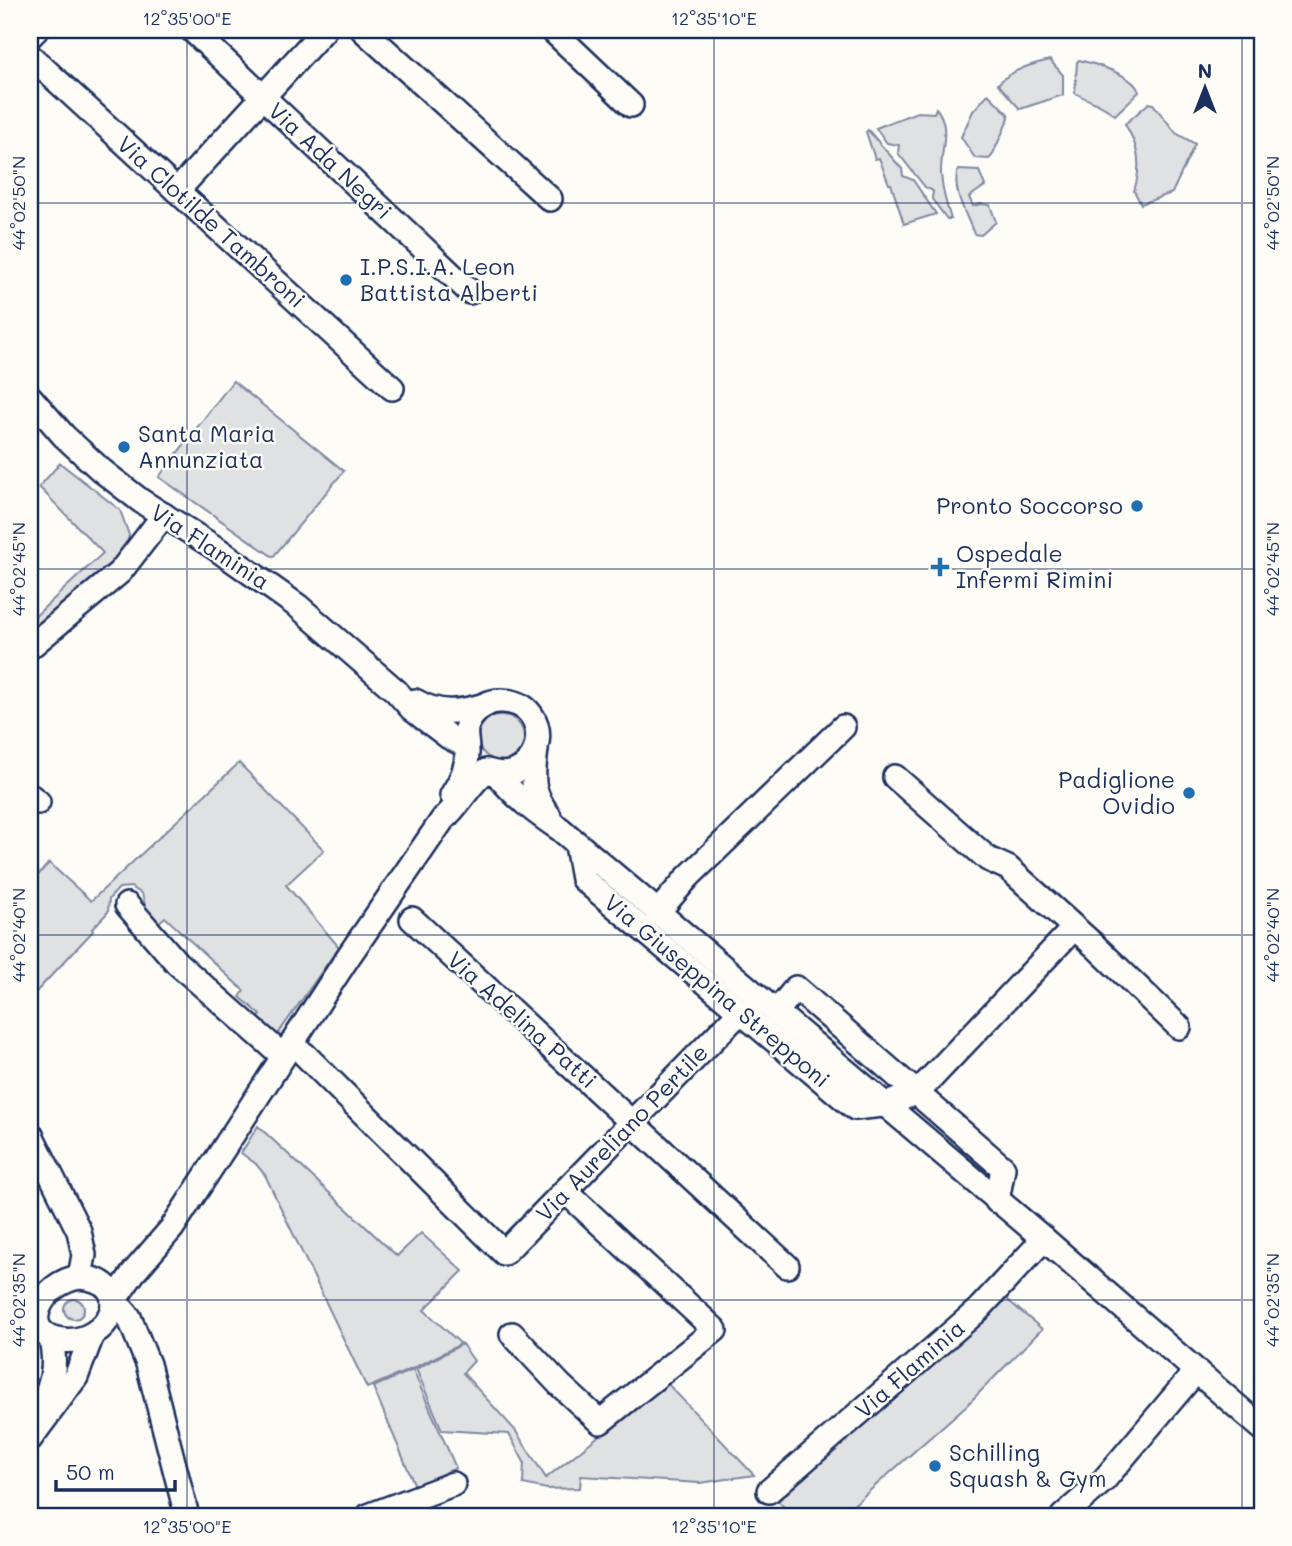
<svg xmlns="http://www.w3.org/2000/svg" width="1292" height="1546" font-family="Mali,sans-serif">
	<rect width="100%" height="100%" fill="#fdfcf7"/>
	<filter id="ink" filterUnits="userSpaceOnUse"><feTurbulence type="fractalNoise" baseFrequency=".0143" numOctaves="2"/><feDisplacementMap in="SourceGraphic" scale="14" xChannelSelector="R" yChannelSelector="G"/><feConvolveMatrix kernelMatrix="1 2 1 2 8 2 1 2 1" color-interpolation-filters="sRGB"/></filter>
	<g filter="url(#ink)">
		<g fill="#e0e1e3" stroke="#7e88a0" stroke-width="2">
			<path d="M1050 60 1063 75V95L1020 109 998 84C1011 70 1031 64 1050 60Z"/>
			<path d="M1079 60C1095 64 1134 75 1139 92L1115 115C1100 103 1091 102 1075 93L1077 62Z"/>
			<polygon points="988,94 1008,114 1009,118 992,156 989,159 975,158 961,137 973,111"/>
			<path d="M1149 103 1153 104 1176 133 1195 144 1172 193 1141 204 1134 191C1142 166 1139 147 1125 124Z"/>
			<path d="M936 108C952 127 940 151 941 174 942 190 946 204 951 219H947L932 199 933 191 925 187 898 153 899 145 887 143 876 128 917 112 934 113Z"/>
			<polygon points="868,130 902,169 903,176 913,180 936,214 904,224 891,184 889,184 879,158 875,159 866,132"/>
			<path d="M958 170 979 171 985 186 969 197 973 206 980 204 990 205 996 222 981 235 974 234C967 215 951 190 958 170Z"/>
			<polygon points="233,381 344,471 273,557 159,477"/>
			<polygon points="60,463 120,510 129,535 127,545 104,572 30,635 30,621 103,553 39,487"/>
			<circle cx="501" cy="738" r="23"/>
			<polygon points="239,763 324,850 286,885 339,947 275,1038 256,1021 261,1015 240,997 244,991 165,917 155,926 147,912 142,894 131,887 119,888 109,899 108,912 92,929 93,931 35,993 30,985 30,884 49,863 91,901"/>
			<polygon points="258,1126 397,1256 421,1233 463,1271 424,1310 461,1344 414,1368 367,1388 265,1175 256,1164 241,1153"/>
			<polygon points="1004,1297 1042,1329 968,1404 841,1516 793,1516 778,1501"/>
			<circle cx="74" cy="1309" r="10"/>
			<polygon points="462,1344 474,1361 463,1373 515,1430 546,1478 666,1382 754,1475 700,1483 581,1476 580,1488 547,1489 523,1484 524,1462 509,1434 442,1430 416,1369"/>
			<polygon points="413,1370 456,1468 415,1486 373,1387"/>
		</g>
		<g fill="none" stroke-linecap="round" stroke-linejoin="round">
			<defs>
				<g id="minor">
					<polyline points="192,30 470,292"/>
					<polyline points="363,30 550,199"/>
					<polyline points="552,30 631,105"/>
					<polyline points="30,36 36,30"/>
					<polyline points="30,56 392,388"/>
					<polyline points="177,191 324,30"/>
					<polyline points="30,397 64,436 101,470 141,501 217,549 299,607 396,691 412,709 449,737 465,745"/>
					<polyline points="30,647 120,572 164,515"/>
					<path d="M415 701C439 715 459 713 485 705"/>
					<path d="M536 750C532 779 531 792 549 816"/>
					<path d="M497 774C515 797 536 813 560 829L1044 1239 1262 1428"/>
					<polyline points="895,777 988,859 1008,868 1095,946 1179,1027"/>
					<path d="M452 795C460 783 467 769 467 754 468 738 460 730 474 714 480 706 491 700 502 701 558 702 544 790 487 771"/>
					<polyline points="30,796 38,802"/>
					<polyline points="577,845 583,879 855,1108 883,1105 917,1093 1074,928"/>
					<polyline points="127,905 177,963 283,1056"/>
					<polyline points="657,913 688,877 843,727"/>
					<polyline points="412,919 787,1266"/>
					<polyline points="776,1012 796,988 1003,1168 997,1201"/>
					<polyline points="304,1054 504,1253 740,1012"/>
					<polyline points="30,1133 79,1231 84,1255 80,1277"/>
					<path d="M80 1277C140 1282 109 1346 62 1340 15 1334 41 1282 80 1277Z"/>
					<path d="M113 1302 134 1272 172 1228 348 957 443 819C460 805 468 785 486 771"/>
					<polyline points="113,1306 123,1310 129,1317 148,1364 187,1516"/>
					<polyline points="512,1334 560,1385 600,1422 715,1330 565,1191"/>
					<path d="M38 1416C50 1387 58 1371 51 1339"/>
					<polyline points="30,1439 76,1377 92,1335"/>
					<polyline points="769,1491 978,1310 1044,1239"/>
					<polyline points="368,1516 453,1484"/>
					<polyline points="1063,1516 1104,1480 1196,1371"/>
				</g>
			</defs>
			<use href="#minor" stroke="#1b2f5e" stroke-width="28"/>
			<use href="#minor" stroke="#fdfcf7" stroke-width="23"/>
		</g>
	</g>
	<path fill="none" stroke="#1b2f5e" stroke-width="2" stroke-opacity="0.45" d="M187 30V1516M714 30V1516M1242 30V1516M30 203H1262M30 569H1262M30 935H1262M30 1300H1262"/>
	<g fill="#1f6fb2" stroke="#fdfcf7" stroke-width="2.5">
		<circle cx="346" cy="280" r="7"/>
		<circle cx="124" cy="447" r="7"/>
		<circle cx="1137" cy="506" r="7"/>
		<path d="M936.5 556.5h7v7h7v7h-7v7h-7v-7h-7v-7h7z"/>
		<circle cx="1189" cy="793" r="7"/>
		<circle cx="935" cy="1466" r="7"/>
	</g>
	<g text-anchor="middle" stroke-width="5" stroke-linejoin="round" paint-order="stroke">
		<g font-size="23" fill="#1b2f5e" stroke="#fdfcf7">
			<text transform="translate(330 161) rotate(43)" y="8">Via Ada Negri</text>
			<text transform="translate(211 222) rotate(42)" y="8">Via Clotilde Tambroni</text>
			<text transform="translate(210 547) rotate(33)" y="8">Via Flaminia</text>
			<text transform="translate(717 991) rotate(40)" y="8">Via Giuseppina Strepponi</text>
			<text transform="translate(522 1020) rotate(42)" y="8">Via Adelina Patti</text>
			<text transform="translate(622 1133) rotate(-46)" y="8">Via Aureliano Pertile</text>
			<text transform="translate(910 1369) rotate(-41)" y="8">Via Flaminia</text>
		</g>
		<g font-size="23" fill="#1b2f5e" stroke="#fdfcf7" text-anchor="start">
			<text x="360" y="275">I.P.S.I.A. Leon<tspan x="360" dy="26">Battista Alberti</tspan></text>
			<text x="138" y="442">Santa Maria<tspan x="138" dy="26">Annunziata</tspan></text>
			<text x="1123" y="514" text-anchor="end">Pronto Soccorso</text>
			<text x="956" y="562">Ospedale<tspan x="956" dy="26">Infermi Rimini</tspan></text>
			<text x="1175" y="788" text-anchor="end">Padiglione<tspan x="1175" dy="26">Ovidio</tspan></text>
			<text x="949" y="1461">Schilling<tspan x="949" dy="26">Squash &amp; Gym</tspan></text>
		</g>
	</g>
	<rect width="1292" height="1546" fill="none" stroke="#fdfcf7" stroke-width="77"/>
	<g transform="translate(1205 88)" stroke="#fdfcf7" stroke-width="5" paint-order="stroke">
	<path d="M0-5L12 26L0 18L-12 26Z" fill="#1b2f5e"/>
	<text y="-10" font-size="19" font-weight="bold" text-anchor="middle" fill="#1b2f5e">N</text>
	</g>
	<path d="M56 1480v10h119v-10" fill="none" stroke="#1b2f5e" stroke-width="3.5"/>
	<text x="66" y="1480" font-size="21" fill="#1b2f5e" stroke="#fdfcf7" stroke-width="5" paint-order="stroke">50 m</text>
	<rect x="38" y="38" width="1216" height="1470" fill="none" stroke="#1b2f5e" stroke-width="2.5"/>
	<g font-size="18" text-anchor="middle" fill="#1b2f5e">
		<text x="187" y="25">12°35'00"E</text>
		<text x="714" y="25">12°35'10"E</text>
		<text transform="translate(19 203) rotate(-90)" y="6">44°02'50"N</text>
		<text transform="translate(1273 203) rotate(-90)" y="6">44°02'50"N</text>
		<text transform="translate(19 569) rotate(-90)" y="6">44°02'45"N</text>
		<text transform="translate(1273 569) rotate(-90)" y="6">44°02'45"N</text>
		<text transform="translate(19 935) rotate(-90)" y="6">44°02'40"N</text>
		<text transform="translate(1273 935) rotate(-90)" y="6">44°02'40"N</text>
		<text transform="translate(19 1300) rotate(-90)" y="6">44°02'35"N</text>
		<text transform="translate(1273 1300) rotate(-90)" y="6">44°02'35"N</text>
		<text x="187" y="1533">12°35'00"E</text>
		<text x="714" y="1533">12°35'10"E</text>
	</g>
</svg>
